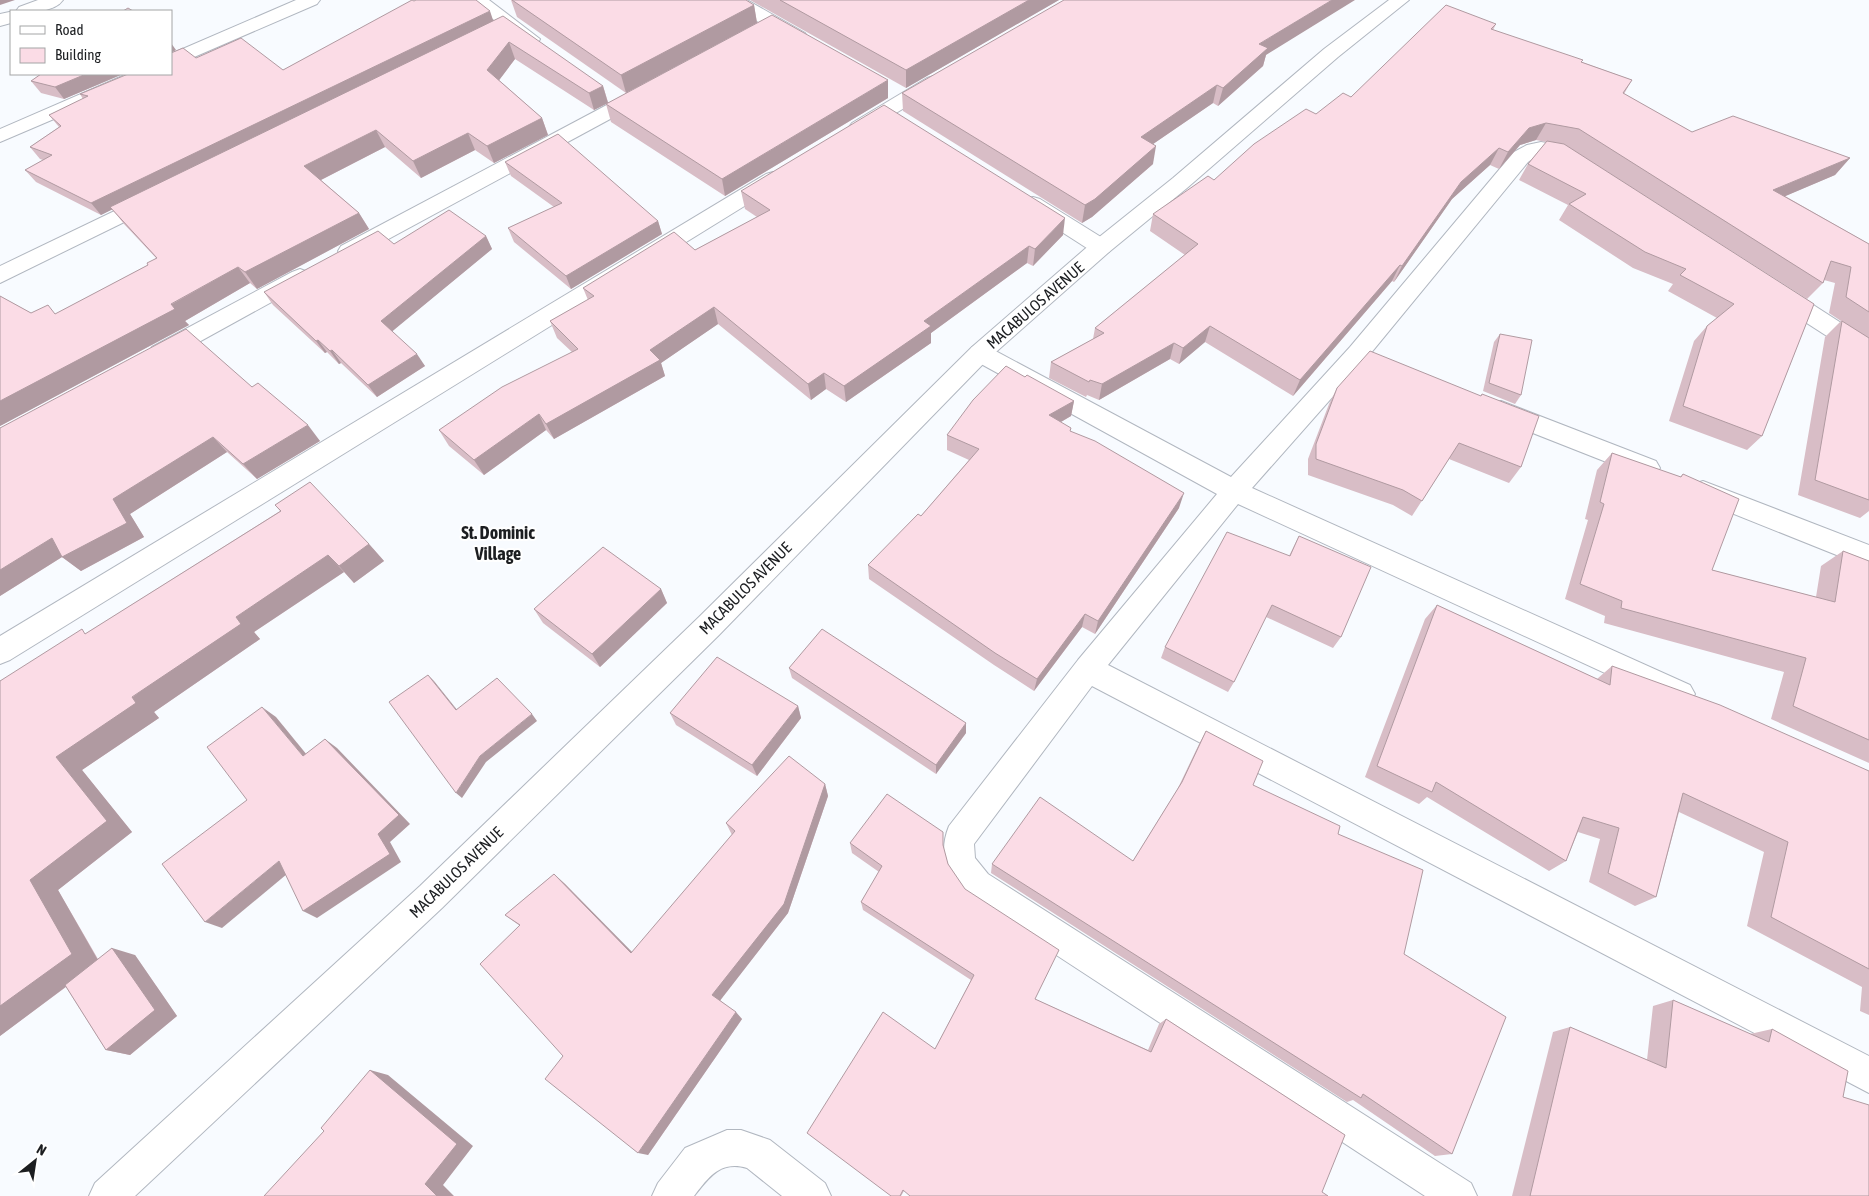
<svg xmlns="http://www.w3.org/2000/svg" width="1869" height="1196" font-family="'Asap Condensed',sans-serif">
	<rect width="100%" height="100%" fill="#f8fbff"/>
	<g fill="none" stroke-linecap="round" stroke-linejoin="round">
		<defs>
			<g id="street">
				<path d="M38 0H63C54 13 30 12 16 11L19 7Z"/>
				<polygon points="296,0 320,0 317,4 171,67 171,54"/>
				<polygon points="468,0 489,0 540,39 538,43 531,45 524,43"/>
				<polygon points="725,0 747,0 805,33 807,37 805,41 798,43 791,41 728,4"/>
				<polygon points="11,11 11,23 0,26 0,14 14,11"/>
				<polygon points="127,74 153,74 150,78 0,142 0,129"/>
				<polygon points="934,76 941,78 944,82 941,86 866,131 859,133 852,131 849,127 852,123 927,78"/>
				<polygon points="642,88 649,90 652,94 649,98 357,256 349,258 341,256 338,251 341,246 635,90"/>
				<path d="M1541 142C1556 144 1577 149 1585 162L1582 167C1560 173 1551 144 1528 162L1366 359 1252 488 1690 685 1695 694 1690 703 1680 707 1670 703 1238 504 1108 665 1869 1056V1093L1092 686 974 844 975 858 988 874 1471 1183 1477 1196H1425L966 896C946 876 938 853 949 826L1078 660 1217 494 972 359 968 353 972 347 980 344 988 347 1231 477 1350 347 1514 152 1527 145Z"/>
				<polygon points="773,172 780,174 783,179 780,184 10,660 0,664 0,636 766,174"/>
				<polygon points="152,193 159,195 163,200 159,205 0,283 0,266"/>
				<polygon points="1033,197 1040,199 1109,242 1112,247 1109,252 1101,254 1093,252 1026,209 1022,204 1026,199"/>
				<polygon points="300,269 308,272 311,277 308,282 168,359 160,362 152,359 148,353 152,347 292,272"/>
				<polygon points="1779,286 1787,288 1869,341 1869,361 1861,358 1771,300 1768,294 1771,288"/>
				<polygon points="1501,401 1656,461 1660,468 1656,475 1647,478 1492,417 1489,410 1492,403"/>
				<polygon points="1703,481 1869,545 1869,568 1694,498 1690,491 1694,484"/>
				<path d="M727 1130H741L770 1140 825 1183 831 1196H782L747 1168C720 1160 708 1178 694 1196H652L658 1183 685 1148Z"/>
			</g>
			<polygon id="secondary" points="1389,0 1409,0 1338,57 1187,188 1109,252 988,359 719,635 442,908 135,1196 89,1196 95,1183 420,886 699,617 972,347 1093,242 1173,178 1324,49"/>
		</defs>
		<use href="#street" stroke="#b1b7c0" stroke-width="2"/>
		<use href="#secondary" stroke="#b1b7c0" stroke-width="2"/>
		<use href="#street" fill="#fff" fill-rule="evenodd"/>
		<use href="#secondary" fill="#fff" fill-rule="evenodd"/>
	</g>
	<g fill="#d8bdc6">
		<polygon points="511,0 746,0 754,5 757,23 626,93 517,17"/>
		<polygon points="750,0 1059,0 906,88"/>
		<polygon points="414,1 494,20 603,86 608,102 888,98 725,196 611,122 606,104 594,110 515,59 499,80 542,118 548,135 494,163 475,150 421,178 385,147 321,180 359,213 369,229 257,289 250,283 185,321 189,325 0,426 0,296 31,313 56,314 148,265 156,258 124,224 112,209 101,215 36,182 25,170 43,160 40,159 30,147 59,127 49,115 83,99 80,94 196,58 283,70"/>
		<polygon points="1496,24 1493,30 1632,80 1624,94 1692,132 1850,158 1835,175 1785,196 1869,244 1869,511 1860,518 1798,495 1825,337 1841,321 1829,313 1835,283 1824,280 1823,283 1807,299 1567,146 1814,304 1762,436 1747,450 1669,421 1694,341 1707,326 1717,318 1668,291 1673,284 1633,268 1559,220 1568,205 1519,180 1528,164 1546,142 1536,140 1520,145 1499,169 1490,165 1452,199 1394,282 1392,281 1293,396 1205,342 1179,364 1170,359 1099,400 1087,395 1086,397 1049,378 1051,362 1093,339 1095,328 1185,255 1150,231 1153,214 1214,180 1316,114"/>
		<polygon points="1266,55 1263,66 1218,106 1213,103 1153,144 1153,164 1092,217 1082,223 903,111 902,93"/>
		<polygon points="41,74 123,74 64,99 41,93 31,81"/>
		<polygon points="505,162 658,221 662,234 571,289 514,242 508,228 554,207 511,176"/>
		<polygon points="741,191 1063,235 1033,266 1027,263 931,333 931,343 846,402 826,389 811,400 718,324 661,363 665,376 554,439 546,430 484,475 449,446 439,430 572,352 557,338 550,321 588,300 583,288 695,250 757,217 745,209"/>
		<polygon points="486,236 492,249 392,331 425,366 377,397 341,363 339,364 327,352 325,353 273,305 264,292 394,244"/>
		<polygon points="1500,334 1521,395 1515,404 1483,391 1494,342"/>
		<polygon points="1025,377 1074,401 1071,416 1061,422 1070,431 1179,508 1095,634 1082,627 1034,691 994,665 869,579 868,565 921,516 969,460 947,450 947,435"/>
		<polygon points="252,387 320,441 257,479 227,452 130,514 144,537 81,571 62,557 0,596 0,428"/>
		<polygon points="1337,388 1481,396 1482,394 1521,467 1509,483 1449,459 1412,516 1393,505 1308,475 1308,459 1329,404"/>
		<polygon points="1612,453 1680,477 1683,474 1712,570 1816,597 1821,566 1843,551 1869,561 1869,763 1771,719 1784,672 1604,623 1605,616 1565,599 1588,520 1585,519 1597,470"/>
		<polygon points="275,505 369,544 384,561 354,583 344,572 254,632 260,639 154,712 159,718 82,770 132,832 58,890 98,959 135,955 177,1016 130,1055 106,1050 66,987 0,1036 0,681 87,633 280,511"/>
		<polygon points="1299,536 1341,637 1333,648 1266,617 1234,682 1228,692 1161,658 1165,647 1289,556"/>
		<polygon points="661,589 667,603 600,667 543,623 534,609"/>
		<polygon points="1437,605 1597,679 1612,666 1869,771 1869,1015 1860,1011 1862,987 1747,926 1764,852 1679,812 1656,897 1635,906 1589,882 1600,839 1578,832 1566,861 1549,871 1427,797 1419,804 1365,777 1425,619"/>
		<polygon points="789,668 966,733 936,774 792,678"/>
		<polygon points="798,706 801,718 757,776 676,725 670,713"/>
		<polygon points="1206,731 1253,785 1338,834 1404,954 1452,1154 1435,1156 1353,1100 1347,1102 991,873 992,864 1133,861 1177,790 1199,744"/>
		<polygon points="825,784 828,796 788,913 720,1000 742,1019 648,1155 563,1056 520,926 505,915 554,874 565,884 632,953 732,835 726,823"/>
		<polygon points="850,843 943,846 948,864 1035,999 1148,1050 1159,1024 1166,1019 1345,1135 904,1191 901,1196 891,1196 935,1049 971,980 863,910 861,902 879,872 852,853"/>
		<polygon points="1673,1000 1750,1034 1772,1029 1843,1097 1869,1196 1512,1196 1553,1032 1570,1027 1647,1060 1653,1006"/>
	</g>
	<g fill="#b09aa1">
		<polygon points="0,0 15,0 0,5"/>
		<polygon points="1029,0 1059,0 906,88 906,70"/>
		<polygon points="1332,0 1355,0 1266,55 1263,66 1218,106 1223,88 1259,44"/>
		<polygon points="754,5 757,23 626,93 621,75"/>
		<polygon points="490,11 494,23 101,215 91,203"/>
		<polygon points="509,42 515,59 494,87 487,70"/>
		<polygon points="171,43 176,50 171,53"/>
		<polygon points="86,74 123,74 64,99 55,87"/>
		<polygon points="888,80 888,98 725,196 722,179"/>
		<polygon points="1217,85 1213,103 1137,155 1141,137"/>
		<polygon points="603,86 608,103 594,110 589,93"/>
		<polygon points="542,118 548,135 494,163 487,146"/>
		<polygon points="1546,123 1536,140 1520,145 1499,169 1508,152 1529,128"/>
		<polygon points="376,130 385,147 315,183 304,166"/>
		<polygon points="468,133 475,150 421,178 413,161"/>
		<polygon points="1156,146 1153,164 1092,217 1082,223 1085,205"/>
		<polygon points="1499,148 1490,165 1452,199 1394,282 1402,266 1461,182"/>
		<polygon points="1850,158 1835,175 1760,207 1773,190"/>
		<polygon points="359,213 369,229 257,289 245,272"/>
		<polygon points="1065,218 1063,235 1033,266 1035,249"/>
		<polygon points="658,221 662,234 571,289 566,276"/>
		<polygon points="486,236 492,249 389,334 381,321"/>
		<polygon points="1029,246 1027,263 931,333 931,343 846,402 844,386 924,321"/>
		<polygon points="1400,265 1392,281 1293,396 1300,380"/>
		<polygon points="238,267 250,283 185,321 189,325 0,426 0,401"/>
		<polygon points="714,307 718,324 661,363 665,376 554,439 546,424 650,350"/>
		<polygon points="1210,326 1205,342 1179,364 1183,348"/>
		<polygon points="318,340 327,352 325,353 316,341"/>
		<polygon points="1174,343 1170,359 1099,400 1102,384"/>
		<polygon points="332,350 341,363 339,364 330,351"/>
		<polygon points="417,354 425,366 377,397 368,385"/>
		<polygon points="824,373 826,389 811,400 808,384"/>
		<polygon points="1074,401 1071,416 1047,430 1049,415"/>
		<polygon points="539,414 546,430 484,475 474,460"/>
		<polygon points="308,425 320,441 257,479 243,464"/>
		<polygon points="213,437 227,452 130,514 144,537 81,571 62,557 113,499"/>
		<polygon points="1184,493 1179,508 1095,634 1098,621"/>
		<polygon points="52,538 70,552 0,596 0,570"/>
		<polygon points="369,544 384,561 354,583 339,566"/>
		<polygon points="328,555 344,572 254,632 260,639 154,712 159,718 82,770 132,832 58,890 99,962 0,1036 0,1006 30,880 56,757 236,617"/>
		<polygon points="661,589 667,603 600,667 592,654"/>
		<polygon points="1085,614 1082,627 1034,691 1037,679"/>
		<polygon points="428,675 434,681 462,716 456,710"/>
		<polygon points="798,706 801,718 757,776 752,765"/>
		<polygon points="262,707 276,717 316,766 303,756"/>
		<polygon points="532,714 537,721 486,762 462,798 456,793 480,756"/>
		<polygon points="966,723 966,733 936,774 936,765"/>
		<polygon points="325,739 337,748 410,824 390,842 401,862 317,918 303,911"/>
		<polygon points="825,784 828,796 788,913 719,1002 712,995"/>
		<polygon points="279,861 293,869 222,928 205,922"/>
		<polygon points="554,874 565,884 641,961 631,953"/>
		<polygon points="112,948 135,955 177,1016 130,1055 106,1050"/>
		<polygon points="736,1012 742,1019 648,1155 638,1153"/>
		<polygon points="370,1070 388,1075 473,1146 443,1185 454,1196 437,1196 425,1184"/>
	</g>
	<g fill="#fbdce6" stroke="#b09aa1">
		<polygon points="412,0 414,1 416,0 476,0 490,11 91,203 25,170 52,155 30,147 61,126 49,115 88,96 80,94 128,74 171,74 171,53 183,48 196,58 241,38 283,70"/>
		<polygon points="512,0 746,0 754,5 621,75"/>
		<polygon points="780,0 1029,0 906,70"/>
		<polygon points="1064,0 1332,0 1259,44 1268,48 1223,88 1217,85 1141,137 1156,146 1095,199 1085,205 902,93"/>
		<polygon points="1446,5 1496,24 1491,29 1583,60 1581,62 1632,80 1623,93 1692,132 1733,116 1850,158 1773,190 1869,244 1869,312 1846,297 1851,267 1831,261 1823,283 1579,129 1546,123 1529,128 1508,152 1499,148 1461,182 1402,266 1400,265 1300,380 1210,326 1183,348 1174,343 1102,384 1090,380 1089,382 1051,362 1104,333 1095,328 1198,244 1153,214 1208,176 1214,180 1254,144 1306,109 1316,114 1343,93 1351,97"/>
		<polygon points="128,8 133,11 123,11"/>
		<polygon points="772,15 888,80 722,179 606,104"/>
		<polygon points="503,16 603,86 589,93 509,42 487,70 542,118 487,146 468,133 413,161 376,130 304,166 359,213 245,272 238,267 171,304 175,309 0,401 0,296 31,313 48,305 55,314 148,265 147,263 157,258 110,207"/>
		<polygon points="41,74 86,74 55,87 31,81"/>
		<polygon points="884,105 1065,218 1035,249 1029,246 924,321 931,326 844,386 824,373 808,384 714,307 650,350 660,360 546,424 539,414 474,460 439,430 502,387 578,349 550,321 594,296 583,288 674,232 695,250 770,210 741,191"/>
		<polygon points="558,134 658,221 566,276 508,228 562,203 505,162"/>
		<polygon points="1547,141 1564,144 1814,304 1762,436 1683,406 1707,326 1734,304 1680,275 1686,269 1645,252 1569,204 1586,194 1528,164"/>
		<polygon points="449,210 486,236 381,321 417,354 368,385 332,350 330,351 318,340 316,341 264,292 378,231 394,244"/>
		<polygon points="1842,321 1869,338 1869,500 1815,480"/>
		<polygon points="186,329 252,387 258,383 308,425 243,464 213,437 113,499 127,523 62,557 52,538 0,570 0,428"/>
		<polygon points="1500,334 1532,340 1521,395 1489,383"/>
		<polygon points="1370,351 1481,396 1482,394 1539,416 1521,467 1459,443 1422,501 1403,490 1316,459 1316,444 1337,388"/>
		<polygon points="1006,366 1025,377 1027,375 1074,401 1049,415 1071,428 1070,431 1095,441 1184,493 1098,621 1085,614 1037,679 995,653 868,565 918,514 921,516 979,449 947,435 973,400"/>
		<polygon points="1612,453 1681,477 1683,474 1739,499 1712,570 1835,602 1843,551 1869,561 1869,740 1793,706 1806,658 1621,608 1622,601 1580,584 1604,504 1600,502"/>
		<polygon points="310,482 369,544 339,566 328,555 236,617 241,624 132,697 136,703 56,757 107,821 30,880 72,954 0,1006 0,681 82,629 85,634 281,511 275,505"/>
		<polygon points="1227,532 1290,556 1299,536 1371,567 1341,637 1272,605 1234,682 1165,647"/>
		<polygon points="603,547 661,589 592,654 534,609"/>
		<polygon points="1437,605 1610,685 1612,666 1720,705 1869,771 1869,969 1771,917 1788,842 1683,793 1656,897 1608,873 1619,828 1583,817 1566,861 1436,782 1432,792 1377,766"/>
		<polygon points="822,629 966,723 936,765 789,668"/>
		<polygon points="717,657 798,706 752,765 670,713"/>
		<polygon points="428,675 456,710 497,678 532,714 480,756 456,793 389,702"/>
		<polygon points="262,707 303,756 325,739 399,815 378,834 390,854 303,911 279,861 205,922 162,864 247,800 207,747"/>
		<polygon points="1206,731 1263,761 1253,785 1340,826 1338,834 1423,870 1404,954 1506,1017 1452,1154 1363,1094 1361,1098 992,864 1040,797 1133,861 1182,782"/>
		<polygon points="789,756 825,784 784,904 712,995 736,1012 638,1153 545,1079 563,1056 480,964 520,925 505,915 554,874 631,953 735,831 726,823"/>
		<polygon points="887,794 943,832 943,845 948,864 965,889 1059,950 1035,999 1151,1052 1166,1019 1345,1135 1322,1192 1328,1196 910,1196 903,1190 900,1196 891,1196 807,1133 883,1012 935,1049 974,975 861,902 882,866 850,843"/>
		<polygon points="112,948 155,1010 106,1050 65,985"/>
		<polygon points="1673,1000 1769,1042 1772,1029 1848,1071 1843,1097 1869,1105 1869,1196 1530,1196 1570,1027 1666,1068"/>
		<polygon points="370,1070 457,1144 425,1184 437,1196 264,1196 324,1131 321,1128"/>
	</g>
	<g text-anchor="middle" stroke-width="4" stroke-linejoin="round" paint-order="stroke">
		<g font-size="16" fill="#1c1e21" stroke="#fff">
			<text transform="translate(1035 305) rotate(-41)" y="6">MACABULOS AVENUE</text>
			<text transform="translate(745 588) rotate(-45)" y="6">MACABULOS AVENUE</text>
			<text transform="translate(456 872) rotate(-44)" y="6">MACABULOS AVENUE</text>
		</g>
		<g font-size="18" font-weight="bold" fill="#1c1e21" stroke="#fff">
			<text x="498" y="539">St. Dominic<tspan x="498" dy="21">Village</tspan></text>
		</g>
	</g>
	<rect x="10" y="10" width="162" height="65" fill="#ffffff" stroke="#a4a5a6"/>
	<rect x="20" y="26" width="25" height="8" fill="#ffffff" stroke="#a4a5a6"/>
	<text x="55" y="35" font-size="15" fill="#1c1e21">Road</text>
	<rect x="20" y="48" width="25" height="15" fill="#fbdce6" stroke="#a4a5a6"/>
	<text x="55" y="60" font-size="15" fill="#1c1e21">Building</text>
	<g transform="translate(35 1161) rotate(30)" stroke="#ffffff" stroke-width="4" paint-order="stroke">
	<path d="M0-4L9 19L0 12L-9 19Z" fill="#1c1e21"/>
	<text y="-8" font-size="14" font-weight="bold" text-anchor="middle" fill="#1c1e21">N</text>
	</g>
</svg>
